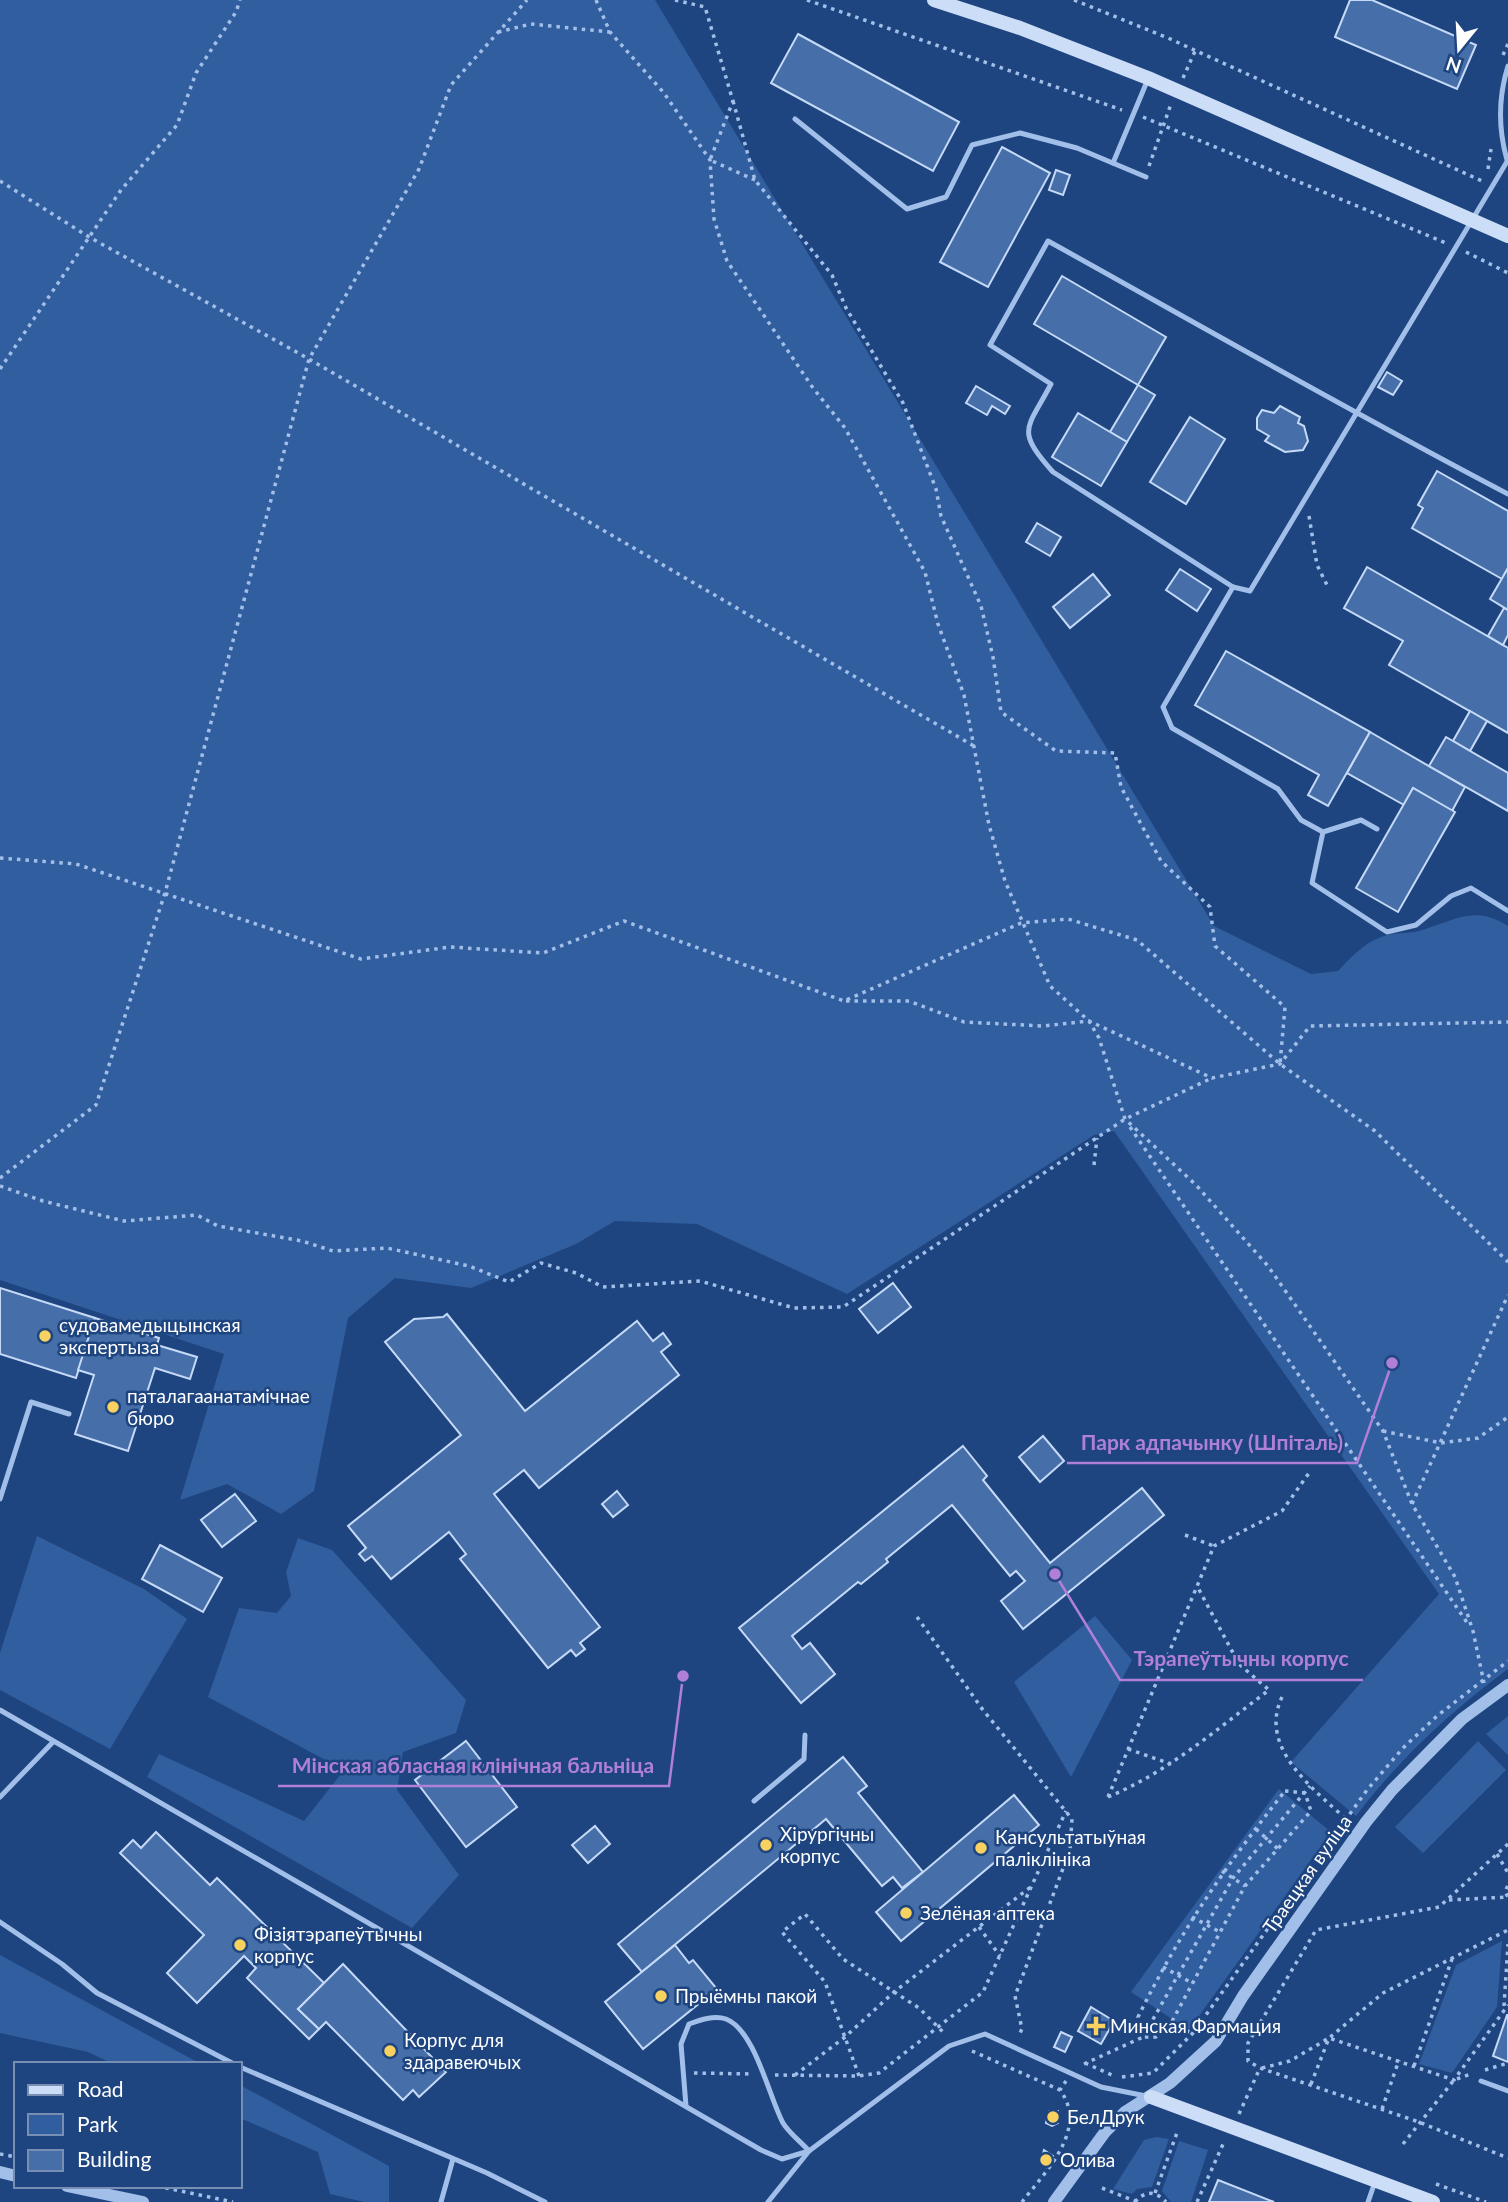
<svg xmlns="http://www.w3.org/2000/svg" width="1508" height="2202" font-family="Lato,sans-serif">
	<rect width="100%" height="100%" fill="#1e4580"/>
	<g fill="#315e9e">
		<path d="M0 0H655L1214 926 1311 974 1338 971C1350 958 1364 943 1381 937 1393 932 1407 934 1419 931 1454 921 1474 904 1508 926V1669C1450 1712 1400 1758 1356 1816L1291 1762 1439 1594 1114 1131 1094 1135 847 1294 697 1224 615 1221 576 1244 471 1288 395 1278 348 1318 314 1491 281 1514 227 1484 180 1500 224 1354 0 1280Z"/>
		<polygon points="37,1536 144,1589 187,1619 110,1749 0,1690 0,1653"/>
		<polygon points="298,1538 332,1550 466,1700 456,1733 403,1752 397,1790 459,1875 412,1928 147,1777 159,1754 304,1821 344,1770 208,1697 239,1608 277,1613 291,1596 286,1572"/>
		<polygon points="1095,1616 1132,1660 1071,1777 1014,1682"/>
		<polygon points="1508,1716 1508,1755 1486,1734"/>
		<polygon points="1478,1741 1506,1770 1423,1853 1395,1827"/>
		<polygon points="1279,1789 1331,1832 1189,2030 1131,1992"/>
		<polygon points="1502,1941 1497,2007 1452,2073 1419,2064 1456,1965"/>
		<polygon points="0,1955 201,2064 113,2064 88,2052 0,2033"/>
		<polygon points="240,2085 389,2166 389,2202 364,2202 330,2194 318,2152 240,2118"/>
		<polygon points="1156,2137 1169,2139 1152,2187 1137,2189 1132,2194 1113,2189 1144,2140"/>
		<polygon points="1179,2141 1208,2150 1191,2202 1171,2202 1162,2191"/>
	</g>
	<g fill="#466fa9" stroke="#c6daf7" stroke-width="2">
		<polygon points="1350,0 1372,0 1476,45 1457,89 1335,37"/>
		<polygon points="798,34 959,122 933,171 771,83"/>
		<polygon points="1002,147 1050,173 988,287 940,262"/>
		<polygon points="1056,170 1070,175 1063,195 1049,190"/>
		<polygon points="1062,276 1166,337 1138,385 1034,324"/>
		<polygon points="1387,372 1402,381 1393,395 1378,387"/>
		<polygon points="1138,385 1155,395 1127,442 1110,432"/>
		<polygon points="976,386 1010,406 1005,414 992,406 987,415 966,403"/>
		<polygon points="1280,406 1300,417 1298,423 1304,426 1308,441 1303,450 1285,452 1265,441 1269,436 1257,429 1257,418 1262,410 1274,413"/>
		<polygon points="1078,413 1127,442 1101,486 1052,457"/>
		<polygon points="1190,417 1225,439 1186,504 1150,482"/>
		<polygon points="1437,471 1508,511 1508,568 1502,579 1412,528 1423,508 1418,505"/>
		<polygon points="1037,523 1061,537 1050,556 1026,542"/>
		<polygon points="1367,567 1508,648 1508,733 1389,665 1403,641 1344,608"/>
		<polygon points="1508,568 1508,610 1490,599"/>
		<polygon points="1180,569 1211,589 1197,611 1166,590"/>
		<polygon points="1093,574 1110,595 1070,628 1053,607"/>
		<polygon points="1504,608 1508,610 1508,635 1503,645 1488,636"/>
		<polygon points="1226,651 1370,732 1328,806 1308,795 1319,775 1195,705"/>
		<polygon points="1470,711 1487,721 1470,751 1453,741"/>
		<polygon points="1370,732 1465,787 1452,811 1413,788 1404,805 1347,773"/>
		<polygon points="1446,737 1508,773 1508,811 1429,766"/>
		<polygon points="1413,788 1455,812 1398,912 1356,888"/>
		<polygon points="893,1283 911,1307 878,1333 859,1309"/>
		<polygon points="0,1288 95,1318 76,1378 0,1354"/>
		<polygon points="447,1314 525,1411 637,1321 653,1341 663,1333 671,1344 661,1352 679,1375 539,1488 524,1470 494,1494 600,1627 580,1643 585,1649 576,1656 571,1650 548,1668 460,1559 466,1554 449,1532 391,1579 372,1556 365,1561 359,1554 366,1548 348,1526 461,1435 385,1342 414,1319 443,1317"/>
		<polygon points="95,1318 159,1338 157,1345 197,1357 190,1379 155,1368 128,1451 75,1434 94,1375 78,1370"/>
		<polygon points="1043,1436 1064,1461 1040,1482 1019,1457"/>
		<polygon points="963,1446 987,1476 983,1480 1050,1563 1142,1488 1164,1515 1023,1629 1001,1601 1025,1581 1016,1571 1010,1576 952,1505 886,1559 888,1562 861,1584 858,1582 792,1636 802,1649 810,1643 835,1674 801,1703 739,1628"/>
		<polygon points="617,1491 628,1505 613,1517 602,1504"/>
		<polygon points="235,1494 256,1521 222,1547 201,1520"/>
		<polygon points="160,1545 222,1578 203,1612 142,1579"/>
		<polygon points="466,1741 517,1807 466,1847 415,1780"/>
		<polygon points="843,1757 867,1786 858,1793 923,1872 902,1888 893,1877 882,1886 826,1819 642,1972 618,1944"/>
		<polygon points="1014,1795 1039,1825 901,1941 876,1912"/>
		<polygon points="595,1826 610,1844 588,1863 572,1845"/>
		<polygon points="156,1832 210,1885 217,1878 324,1983 298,2009 319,2029 309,2039 247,1978 256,1968 244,1956 197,2003 167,1973 204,1935 120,1853 133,1840 141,1848"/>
		<polygon points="675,1945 689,1963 693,1960 717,1989 643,2049 605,2002"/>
		<polygon points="343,1964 446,2072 419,2097 413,2090 403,2100 326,2022 319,2029 298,2009"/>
		<polygon points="1091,2007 1114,2021 1101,2044 1078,2031"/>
		<polygon points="1507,2015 1508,2015 1508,2062 1493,2056"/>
		<polygon points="1061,2032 1072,2037 1065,2052 1054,2047"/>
		<polygon points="1049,2111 1058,2111 1058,2123 1052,2126 1046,2123"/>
		<polygon points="1044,2150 1053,2156 1046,2167 1040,2163"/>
		<polygon points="1218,2180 1274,2202 1209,2202"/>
	</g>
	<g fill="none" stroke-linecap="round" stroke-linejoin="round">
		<g stroke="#a2bfe9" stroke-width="3.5" stroke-dasharray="3.5 5" stroke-linecap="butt">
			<polyline points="596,0 610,32 664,93 710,160 714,219 727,261 813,388 845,428 925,572 938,624 964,695 989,825 1005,881 1050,986 1089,1021 1099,1038 1125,1119 1196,1185 1268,1266 1383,1431 1412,1504 1455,1577 1473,1631 1484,1683"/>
			<polyline points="675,0 705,7 733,101 710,160 755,180"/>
			<polyline points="807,0 1122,110"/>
			<polyline points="1074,0 1168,38 1482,181"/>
			<polyline points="498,32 531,24 610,32"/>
			<polyline points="1503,55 1508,44"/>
			<polyline points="1183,78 1195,51"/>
			<polyline points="733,101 755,180 832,275 846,308 903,403 936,489 941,516 981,606 993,657 1001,712 1056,751 1115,753 1121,787 1161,861 1210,907 1215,946 1285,1007 1280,1064"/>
			<polyline points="1143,117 1446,243"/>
			<polyline points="1149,166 1171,104"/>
			<polyline points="1488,169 1491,149"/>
			<polyline points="0,181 89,237 309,359 974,746"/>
			<polyline points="1466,252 1508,273"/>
			<polyline points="0,369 121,190 177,125 196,73 236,12 240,0"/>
			<polyline points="1309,516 1317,565 1327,585"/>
			<polyline points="0,858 76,864 361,959 450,947 543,953 624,921 844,1001 1021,923 1068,919 1137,940 1280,1064 1375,1131 1508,1262"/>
			<polyline points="846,1001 909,1001 964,1022 1043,1026 1089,1021 1212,1078 1280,1064 1310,1026 1508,1022"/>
			<polyline points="1130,1127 1468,1624"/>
			<polyline points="1094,1165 1097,1138"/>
			<polyline points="0,1178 96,1105 165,893 309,359 419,169 451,85 527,0"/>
			<polyline points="0,1186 43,1201 124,1221 197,1215 218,1226 302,1241 333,1251 387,1248 469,1266 509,1282 541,1263 576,1273 603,1287 700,1281 794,1308 843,1307 1125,1119 1212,1078"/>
			<polyline points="1383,1431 1441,1443 1478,1438 1508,1417"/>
			<polyline points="1412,1504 1508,1295"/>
			<polyline points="1185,1535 1214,1546"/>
			<polyline points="917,1617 983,1710 1072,1819 1070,1850 1015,1996 1022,2029 1018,2037"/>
			<path d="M1282 1697C1258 1747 1312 1788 1346 1819"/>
			<polyline points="1128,1749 1171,1764"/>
			<path d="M1285 1791 1305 1793 1311 1811 1245 1886 1170 2025 1156 2037H1143L1138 2017C1181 1930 1225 1867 1285 1791Z"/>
			<polyline points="1108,1797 1214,1546 1282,1511 1309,1473"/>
			<path d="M1108 1797C1168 1772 1217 1729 1269 1690L1239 1664 1197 1586"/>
			<polyline points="1256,1829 1278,1849"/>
			<polyline points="1508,1844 1439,1907 1316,1930 1248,2043 1248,2061 1260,2068 1419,2122 1508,2158"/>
			<polyline points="1497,1854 1508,1873"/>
			<polyline points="1222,1871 1245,1886"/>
			<polyline points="1449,1900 1508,1897 1505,1892 1508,1885"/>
			<polyline points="1192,1917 1220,1932"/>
			<polyline points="979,1927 1000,1956"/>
			<polyline points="1163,1967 1192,1983"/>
			<polyline points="1504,2006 1508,1944"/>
			<polyline points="1170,2025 1193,2033"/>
			<polyline points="972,2051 1060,2090"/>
			<polyline points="1085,2063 1114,2076"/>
			<polyline points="1084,2064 1143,2037 1233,1878 1310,1786"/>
			<polyline points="1414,2066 1452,1959"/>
			<polyline points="1262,2068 1290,2061 1329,2038 1454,2080 1508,2005"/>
			<polyline points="1485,2070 1508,2063"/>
			<polyline points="694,2073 753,2074"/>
			<polyline points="775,2075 859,2076 879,2073 983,1992 1066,1811"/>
			<polyline points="795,2075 845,2037 894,1992 1032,1886"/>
			<polyline points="859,2076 825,1982 782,1932 805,1914 843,1959 919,2008 945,2034"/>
			<polyline points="1122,2077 1153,2073 1193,2033 1367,1790 1403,1748 1437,1716 1508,1661"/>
			<polyline points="1311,2084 1329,2038 1383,1993 1508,1930"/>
			<polyline points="1382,2109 1399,2060"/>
			<polyline points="1239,2114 1260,2068"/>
			<polyline points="1403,2144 1454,2080 1471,2074"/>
			<polyline points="0,2154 16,2157"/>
			<polyline points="1102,2159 1116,2165"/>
			<polyline points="1436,2184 1486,2202"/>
			<polyline points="157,2186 233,2202"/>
			<polyline points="1102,2188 1135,2201"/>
			<polyline points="1155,2193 1178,2130"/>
			<path d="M1022 2202C1046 2171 1089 2129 1060 2090L1066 2081"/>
			<path d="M1135 2202C1145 2190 1156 2191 1166 2202"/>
			<polyline points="1197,2202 1224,2142"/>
		</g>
		<g stroke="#a2bfe9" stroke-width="5">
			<polyline points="795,119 907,209 946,197 972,145 1020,133 1077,148 1146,177"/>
			<path d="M1507 160C1498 128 1498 98 1508 66"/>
			<path d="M1508 160 1250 591 1233 587 1053 472C1015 429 1027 430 1051 384L990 345 1048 241C1201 326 1353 413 1508 494"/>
			<polyline points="1113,163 1148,79"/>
			<polyline points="1233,587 1163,707 1172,728 1278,789 1301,820 1323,832 1361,820 1377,829"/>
			<polyline points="1323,832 1312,883 1387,932 1416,925 1451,896 1471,888 1508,911"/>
			<polyline points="0,1499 31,1402 69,1414"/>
			<polyline points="0,1710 761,2150 782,2159 809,2151"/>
			<polyline points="0,1797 53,1742"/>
			<polyline points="754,1801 804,1759 805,1735"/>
			<polyline points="0,1922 62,1964 97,1993 234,2064"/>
			<polyline points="240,2067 487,2173 545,2202"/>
			<polyline points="1481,2081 1508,2091"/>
			<path d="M686 2106 681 2044 689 2024C700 2020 714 2015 726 2019 755 2030 769 2097 783 2123 789 2133 801 2142 809 2151"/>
			<polyline points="441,2202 453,2159"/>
			<polyline points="768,2202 809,2151 949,2046 985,2034 1101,2087 1146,2096"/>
			<polyline points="1368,2202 1375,2182"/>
		</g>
		<g stroke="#a2bfe9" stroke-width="12">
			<polyline points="0,2172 16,2176"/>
			<polyline points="67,2186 143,2202"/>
			<polyline points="1054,2202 1105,2132 1125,2112 1170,2083 1216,2041 1243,1996 1366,1822 1392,1790 1462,1719 1508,1685"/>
		</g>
		<g stroke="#ccddf7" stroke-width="14">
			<polyline points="934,0 1020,28 1148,78 1508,236"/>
			<polyline points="1151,2097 1433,2202"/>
		</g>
	</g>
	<g fill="#f8d260" stroke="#1e4580" stroke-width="2.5">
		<circle cx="45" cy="1336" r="7"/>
		<circle cx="113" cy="1407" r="7"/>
		<circle cx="766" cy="1845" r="7"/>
		<circle cx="981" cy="1848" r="7"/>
		<circle cx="906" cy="1913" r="7"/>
		<circle cx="240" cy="1945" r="7"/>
		<circle cx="661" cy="1996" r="7"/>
		<path d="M1092.5 2015.5h7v7h7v7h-7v7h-7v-7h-7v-7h7z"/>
		<circle cx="390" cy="2051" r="7"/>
		<circle cx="1053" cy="2117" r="7"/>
		<circle cx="1046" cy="2160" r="7"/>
	</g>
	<g text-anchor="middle" stroke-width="5" stroke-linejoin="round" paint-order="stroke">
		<g font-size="19" fill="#fff" stroke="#1e4580" text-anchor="start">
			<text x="59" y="1332">судовамедыцынская<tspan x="59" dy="22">экспертыза</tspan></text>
			<text x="127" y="1403">паталагаанатамічнае<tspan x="127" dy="22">бюро</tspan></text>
			<text x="780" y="1841">Хірургічны<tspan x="780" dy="22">корпус</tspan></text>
			<text x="995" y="1844">Кансультатыўная<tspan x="995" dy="22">паліклініка</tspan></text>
			<text x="920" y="1920">Зелёная аптека</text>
			<text x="254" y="1941">Фізіятэрапеўтычны<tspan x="254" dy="22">корпус</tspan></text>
			<text x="675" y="2003">Прыёмны пакой</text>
			<text x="1110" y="2033">Минская Фармация</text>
			<text x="404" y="2047">Корпус для<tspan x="404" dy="22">здаравеючых</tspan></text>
			<text x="1067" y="2124">БелДрук</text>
			<text x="1060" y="2167">Олива</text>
		</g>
		<g font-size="19" fill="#fff" stroke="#1e4580">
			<text transform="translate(1307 1874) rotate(-55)" y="7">Траецкая вуліца</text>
		</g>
	</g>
	<path fill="none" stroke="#b080d9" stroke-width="2.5" d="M1392 1363L1357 1463H1067M1055 1574L1120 1680H1363M683 1676L669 1786H278"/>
	<g fill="#b080d9" stroke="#1e4580" stroke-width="2.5">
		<circle cx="1392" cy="1363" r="7"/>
		<circle cx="1055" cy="1574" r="7"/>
		<circle cx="683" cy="1676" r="7"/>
	</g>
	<g font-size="21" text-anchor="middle" font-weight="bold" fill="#b080d9" stroke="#1e4580" stroke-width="5" stroke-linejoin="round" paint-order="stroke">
		<text x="1212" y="1450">Парк адпачынку (Шпіталь)</text>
		<text x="1241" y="1666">Тэрапеўтычны корпус</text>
		<text x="473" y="1773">Мінская абласная клінічная бальніца</text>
	</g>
	<rect x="14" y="2062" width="228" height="126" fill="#1e4580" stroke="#788fb3" stroke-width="2"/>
	<rect x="28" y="2085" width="35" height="10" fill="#ccddf7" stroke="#788fb3" stroke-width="2"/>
	<text x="77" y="2097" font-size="21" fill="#ffffff">Road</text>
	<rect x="28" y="2114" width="35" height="21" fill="#315e9e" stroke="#788fb3" stroke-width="2"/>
	<text x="77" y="2132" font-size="21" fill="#ffffff">Park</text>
	<rect x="28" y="2150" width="35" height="21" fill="#466fa9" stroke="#788fb3" stroke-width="2"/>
	<text x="77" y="2167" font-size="21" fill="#ffffff">Building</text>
	<g transform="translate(1459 49) rotate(198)" stroke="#1e4580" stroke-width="5" paint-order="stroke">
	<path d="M0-5L12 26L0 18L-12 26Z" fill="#ffffff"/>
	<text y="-10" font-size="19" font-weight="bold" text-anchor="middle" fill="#ffffff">N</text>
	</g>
</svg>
